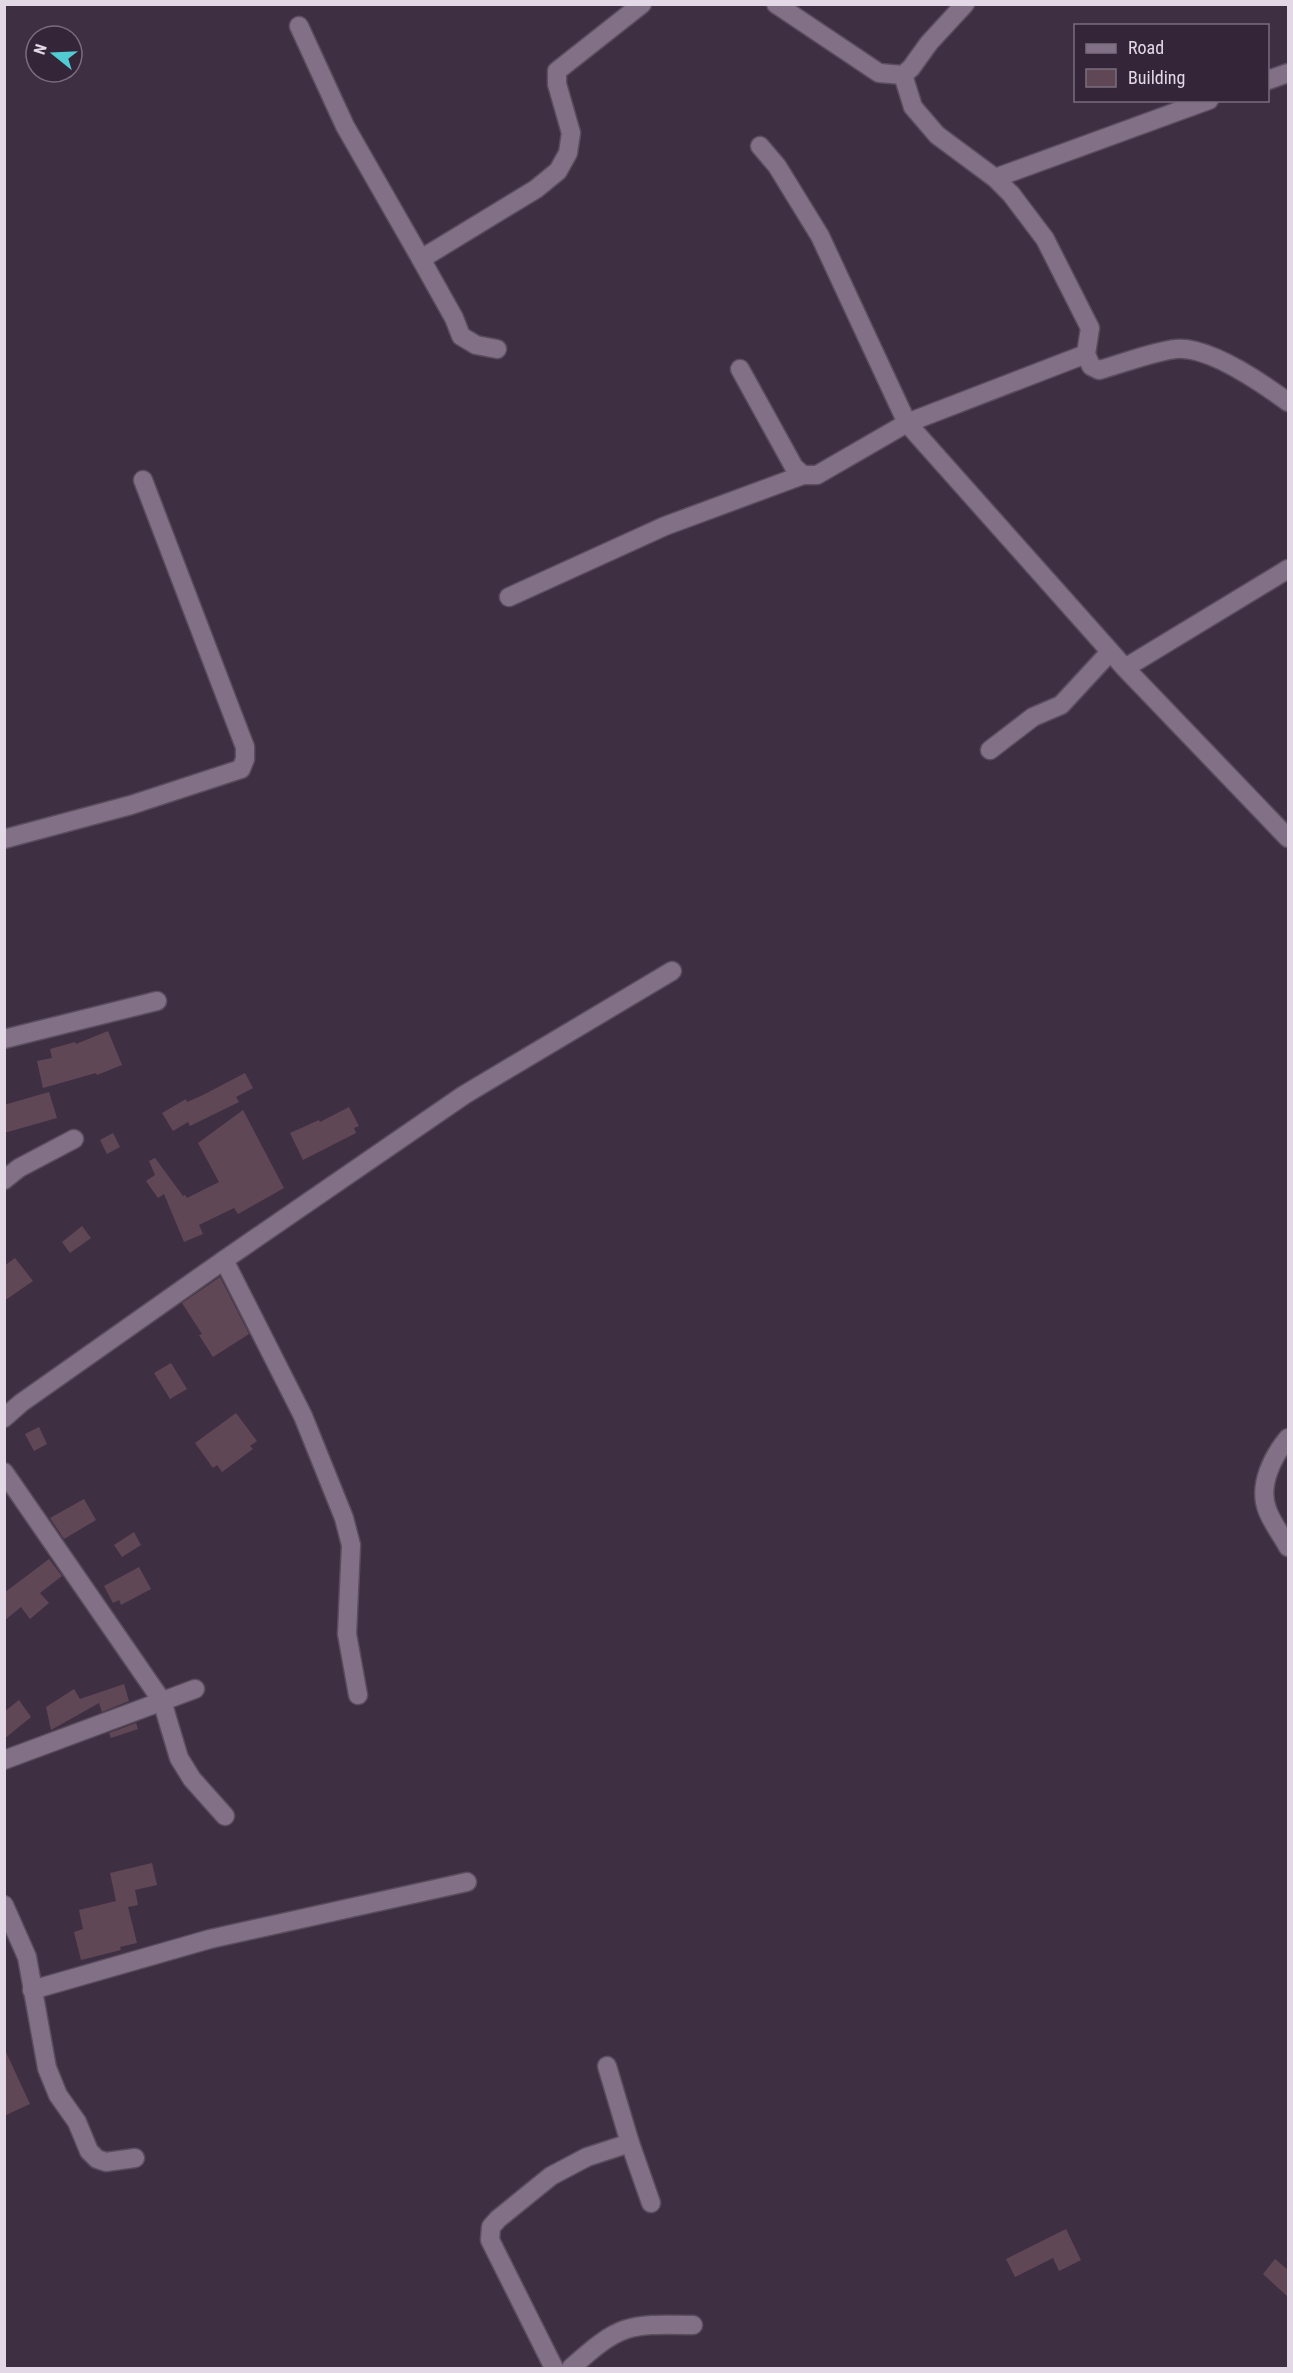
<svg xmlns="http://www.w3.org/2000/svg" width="1293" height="2373" font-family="'Roboto Condensed',sans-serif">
	<rect width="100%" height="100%" fill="#3f2f43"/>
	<g fill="#604756">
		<polygon points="108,1031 122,1065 97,1075 96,1073 43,1088 37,1061 52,1058 50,1049 75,1042 76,1044"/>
		<polygon points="245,1073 253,1088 236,1097 239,1102 190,1126 188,1122 173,1131 162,1113 186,1099 187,1102 203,1095"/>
		<polygon points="49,1092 57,1118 4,1133 4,1105"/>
		<polygon points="349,1107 359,1126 354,1128 356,1133 303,1160 290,1133 319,1120 320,1122"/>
		<polygon points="243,1110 284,1188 238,1214 234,1208 199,1225 203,1234 184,1242 164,1194 158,1198 146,1181 155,1175 149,1161 155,1158 183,1196 185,1195 187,1198 219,1182 198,1143"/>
		<polygon points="113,1133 120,1147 107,1154 100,1140"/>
		<polygon points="82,1226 91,1238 70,1253 62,1242"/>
		<polygon points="15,1258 33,1281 4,1301 4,1266"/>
		<polygon points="220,1277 249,1334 213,1357 199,1335 202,1334 182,1303"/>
		<polygon points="171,1363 187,1389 170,1399 154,1373"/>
		<polygon points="236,1413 257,1441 250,1446 253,1449 222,1472 217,1465 213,1468 195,1443"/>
		<polygon points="39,1427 47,1444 34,1451 25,1434"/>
		<polygon points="84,1499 96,1520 64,1539 50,1518"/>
		<polygon points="134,1532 141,1545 122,1557 114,1545"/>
		<polygon points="49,1559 62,1576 40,1593 49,1603 30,1619 21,1607 4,1621 4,1593"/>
		<polygon points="139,1567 151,1589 121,1605 119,1600 113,1603 104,1586"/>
		<polygon points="124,1684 129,1701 102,1712 99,1703 51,1730 46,1707 74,1689 80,1699"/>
		<polygon points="19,1700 31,1717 4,1739 4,1712"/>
		<polygon points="136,1723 138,1729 111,1738 109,1733"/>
		<polygon points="152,1863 157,1885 135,1890 138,1905 128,1907 137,1943 120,1947 121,1950 81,1960 74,1932 83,1929 79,1910 116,1901 110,1873"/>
		<polygon points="4,2048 30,2104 4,2116"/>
		<polygon points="1066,2229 1081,2260 1059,2271 1053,2258 1015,2277 1006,2259"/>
		<polygon points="1275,2259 1288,2270 1288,2297 1263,2274"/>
	</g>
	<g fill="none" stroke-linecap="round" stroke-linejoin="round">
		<defs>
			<g id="minor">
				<polyline points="776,4 879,73 903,75 911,68 929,43 965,4"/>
				<polyline points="299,26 345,126 421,259"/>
				<path d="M903 75 913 107 937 135 995 178 1011 194 1045 239 1090 328 1086 354 1091 366 1099 370C1121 364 1155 351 1176 349 1209 346 1262 383 1288 402"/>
				<polyline points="1268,80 1288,73"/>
				<polyline points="760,146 777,166 820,236 907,423 1125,668 1288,838"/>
				<polyline points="995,178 1209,100"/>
				<polyline points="497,349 476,345 461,336 454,318 421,259 536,189 558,171 568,153 571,133 557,84 557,71 642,4"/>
				<polyline points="740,369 794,467 803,475"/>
				<polyline points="509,597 665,526 803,475 817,475 907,423 1086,354"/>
				<polyline points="1125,668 1288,569"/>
				<polyline points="990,750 1033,717 1061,705 1110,652"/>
				<polyline points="4,839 131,805 241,769 245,759 245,747 143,480"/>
				<polyline points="4,1039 157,1001"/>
				<polyline points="4,1180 19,1168 74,1139"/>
				<polyline points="224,1260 303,1416 344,1518 351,1545 347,1634 358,1695"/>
				<polyline points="4,1418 21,1403 224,1260 464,1095 672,971"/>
				<path d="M1288 1438C1273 1456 1258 1485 1267 1509 1271 1522 1282 1535 1288 1547"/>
				<polyline points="4,1472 162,1701 179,1758 192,1779 225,1816"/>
				<polyline points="4,1760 195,1689"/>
				<polyline points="4,1905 27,1957 47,2068 58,2095 77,2122 89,2151 97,2159 106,2162 135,2158"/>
				<polyline points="32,1990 210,1939 467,1882"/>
				<polyline points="607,2066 630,2143 651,2203"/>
				<polyline points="554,2368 490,2240 491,2227 498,2219 551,2176 587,2157 630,2143"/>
				<path d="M571 2368C621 2323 628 2324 693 2325"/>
			</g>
		</defs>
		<use href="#minor" stroke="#5a4d5e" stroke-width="21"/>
		<use href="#minor" stroke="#827087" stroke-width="18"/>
	</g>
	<rect width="1293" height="2373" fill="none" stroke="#e3d9e6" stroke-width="12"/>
	<rect x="1074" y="24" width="195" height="78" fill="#342538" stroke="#7a6d7e" stroke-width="1.5"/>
	<rect x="1086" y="44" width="30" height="9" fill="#827087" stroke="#7a6d7e" stroke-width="1.5"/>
	<text x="1128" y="54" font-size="18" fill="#e3d9e6">Road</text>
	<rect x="1086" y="69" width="30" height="18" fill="#604756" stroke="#7a6d7e" stroke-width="1.5"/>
	<text x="1128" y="84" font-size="18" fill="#e3d9e6">Building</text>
	<g transform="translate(54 54) rotate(288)"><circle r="28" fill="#342538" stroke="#7a6d7e" stroke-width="1.5"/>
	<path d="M0-4.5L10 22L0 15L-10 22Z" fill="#51ccd2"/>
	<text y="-9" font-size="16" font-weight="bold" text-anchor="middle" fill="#e3d9e6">N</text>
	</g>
</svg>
